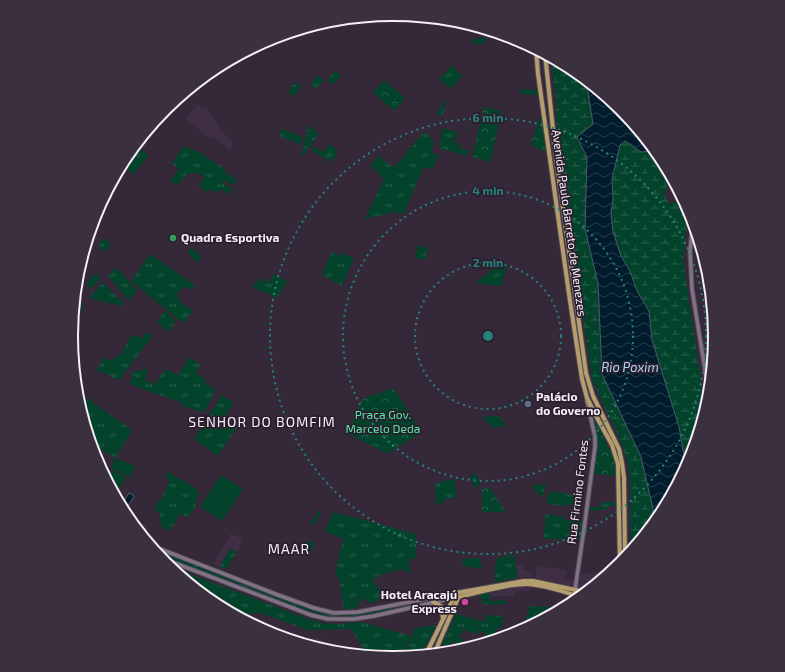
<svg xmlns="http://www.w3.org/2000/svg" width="785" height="672" font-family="'Exo 2',sans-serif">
	<defs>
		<pattern id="grass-tufts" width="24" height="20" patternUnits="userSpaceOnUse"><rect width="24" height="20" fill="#03432b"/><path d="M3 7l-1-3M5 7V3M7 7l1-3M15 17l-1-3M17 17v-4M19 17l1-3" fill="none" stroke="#285e4a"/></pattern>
		<pattern id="wetland-marsh" width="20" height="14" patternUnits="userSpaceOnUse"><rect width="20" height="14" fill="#03432b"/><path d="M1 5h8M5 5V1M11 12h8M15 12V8" fill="none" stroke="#285e4a"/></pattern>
		<pattern id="park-crowns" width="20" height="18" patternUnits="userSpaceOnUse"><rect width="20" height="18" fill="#03432b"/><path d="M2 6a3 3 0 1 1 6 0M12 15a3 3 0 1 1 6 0" fill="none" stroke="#285e4a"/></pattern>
		<pattern id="water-waves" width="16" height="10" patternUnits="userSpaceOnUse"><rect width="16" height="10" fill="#001c2d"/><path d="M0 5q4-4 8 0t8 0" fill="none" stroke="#263d4c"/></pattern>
	</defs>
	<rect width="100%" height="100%" fill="#352838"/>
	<g fill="#402f44">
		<polygon points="198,104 202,108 205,106 220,129 233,143 230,149 213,136 210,139 186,118"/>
		<polygon points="231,533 243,540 237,552 229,549 220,567 213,564"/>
		<polygon points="522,564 523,569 533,572 531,577 518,578 516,566"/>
		<polygon points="538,566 566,570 566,579 574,580 572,586 535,578"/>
		<polygon points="601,573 602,579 587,591 578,589 581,574"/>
		<polygon points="531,586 529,592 516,590 514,596 490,596 490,593 515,587"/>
		<polygon points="322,638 323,650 290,640"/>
	</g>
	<g fill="url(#grass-tufts)">
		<polygon points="452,65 462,76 451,88 439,80"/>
		<polygon points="335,70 341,76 333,84 327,81"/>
		<polygon points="211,71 215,74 206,85 200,79"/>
		<polygon points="318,75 324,80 316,89 311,85"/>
		<polygon points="295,82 302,87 294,96 288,92"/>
		<polygon points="520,89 538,90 539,95 520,94"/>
		<polygon points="443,128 457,132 455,141 440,138"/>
		<polygon points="283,129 303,138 301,144 279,136"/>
		<polygon points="425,131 434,142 431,153 439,155 432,169 423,167 404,214 394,212 365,219 384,179 370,165 379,156 394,168"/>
		<polygon points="329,144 338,151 332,162 312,151 314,147 324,152"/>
		<polygon points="134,145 149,156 133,174 121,164 125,157"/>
		<polygon points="184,146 199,152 225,169 225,172 237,180 234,185 224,180 222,183 232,189 230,194 221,190 219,191 217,190 215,193 209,189 206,192 199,186 205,176 197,173 187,174 177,185 170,180 179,170 172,163"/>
		<polygon points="105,238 111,245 104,252 98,245"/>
		<polygon points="418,245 428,248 426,260 415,258"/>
		<polygon points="332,252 340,256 342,253 354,258 342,286 322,275"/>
		<polygon points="150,254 195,285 190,290 186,287 180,290 177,295 181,303 193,311 183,323 131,281"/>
		<polygon points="494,264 507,266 501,286 475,283 489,273"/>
		<polygon points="116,267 137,290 129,301 108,276"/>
		<polygon points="96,273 101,279 91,288 86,284"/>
		<polygon points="274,274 287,282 277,298 264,291 262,292 252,286 261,278 268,283"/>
		<polygon points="103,282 124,304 122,306 89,298"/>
		<polygon points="75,301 83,303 80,316 75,314"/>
		<polygon points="165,311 176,321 168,332 157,322"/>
		<polygon points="148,332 153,335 119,380 96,370 104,358 111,361 122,353 131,335 142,338"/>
		<polygon points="189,358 201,364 196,373 206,380 205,384 216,390 204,412 184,407 182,403 129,384 132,379 131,372 148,369 145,380 155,384 165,369 178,375"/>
		<polygon points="76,391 132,430 115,458 90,443 77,399"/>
		<polygon points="222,395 233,402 225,418 236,429 218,456 194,439 204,423 220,430 223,424 209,415"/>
		<polygon points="499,416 506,426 493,428 482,417"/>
		<polygon points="168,472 197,489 196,491 200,494 197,498 195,507 188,517 180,514 169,531 162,528 159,512 155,512 157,501 161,501 169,480 165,476"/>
		<polygon points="455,479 456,498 445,499 444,503 436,504 435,483"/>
		<polygon points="549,491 576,495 575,501 573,501 573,505 569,504 568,506 546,504"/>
		<polygon points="602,502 617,502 617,506 607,506 607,509 589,511 589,507 601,507"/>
		<polygon points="319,510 322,511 313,526 310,523"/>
		<polygon points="334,512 416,534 416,558 409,559 410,574 401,569 380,575 372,581 384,594 373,604 362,598 356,608 344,610 339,578 335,574 343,539 324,531"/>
		<polygon points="545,514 564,517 564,520 582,521 581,539 544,539"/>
		<polygon points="308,540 315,544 309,553 302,549"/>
		<polygon points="153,549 325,614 347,615 452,595 453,597 354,618 327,617 294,607 193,568 157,554"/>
		<polygon points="230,549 237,552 226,569 220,567"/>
		<polygon points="514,554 518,578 494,582 496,559"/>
		<polygon points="480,558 482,568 474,568 462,565 463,559"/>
		<polygon points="166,565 308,619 323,623 338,624 361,622 411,636 403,657 392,658 368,656 351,629 307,630 261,613 233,614 213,604"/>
		<polygon points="490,593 490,601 505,600 506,604 484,605 480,595"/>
		<polygon points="530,606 550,607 549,616 523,629"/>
		<polygon points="456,614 484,622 486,615 503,616 502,625 500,626 500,629 496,629 495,634 506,637 494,640 494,638 485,636 484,632 478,631 478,634 463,630 461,636 455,634 463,640 461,644 452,642 450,646 442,645"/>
		<polygon points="436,625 429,641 418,655 404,657 415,628"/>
	</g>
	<g fill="url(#wetland-marsh)">
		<path d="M551 58 572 68 586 80 593 124 577 137 587 157 585 229 598 283 602 374 641 457 653 509V524L632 549C628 520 633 489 627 461 620 432 602 406 592 379L565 194 555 111 557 107Z"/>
		<polygon points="625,140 641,152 655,151 660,157 671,176 664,195 670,204 683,199 688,209 683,260 705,409 690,459 686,467 679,427 652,340 649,311 637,291 630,271 621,256 613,232 611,213 613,199 612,179 620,145"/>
	</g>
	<g fill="url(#park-crowns)">
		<polygon points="384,80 405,98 395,111 373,93"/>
		<polygon points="447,100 443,116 437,114 437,112"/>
		<polygon points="484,107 502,111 490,162 472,157"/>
		<polygon points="541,115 546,152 533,146 531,142"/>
		<polygon points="308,125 319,134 301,159"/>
		<polygon points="440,138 459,143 459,148 469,150 466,156 440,148"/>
		<polygon points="391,389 395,390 420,430 419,434 388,453 385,453 349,434 348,429 364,398"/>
		<polygon points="590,410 613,456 617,476 594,474 596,452"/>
		<polygon points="546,484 542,498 531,485"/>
		<polygon points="490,488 505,511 505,512 482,512 482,489"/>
	</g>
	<g fill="#03432b">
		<polygon points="486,37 486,43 473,45 473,39"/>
		<polygon points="192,248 202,258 198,263 187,252"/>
		<polygon points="600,456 610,456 610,471 600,470"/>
		<polygon points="115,458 135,466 130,477 111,468"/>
		<polygon points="111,470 126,477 115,497 107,481"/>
		<polygon points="477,474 480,485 474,487 470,476"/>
		<polygon points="221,475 243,489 222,521 200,507"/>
	</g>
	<g fill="url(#water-waves)" stroke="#4a5b6a">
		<polygon points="586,80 620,108 655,151 641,152 625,141 620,145 612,179 613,199 611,213 613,232 621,256 630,271 637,291 649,311 652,340 679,427 686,467 660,515 653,524 653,509 641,457 602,374 598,283 585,229 587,157 577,137 593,124"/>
		<polygon points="129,493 134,496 128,506 123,503"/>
	</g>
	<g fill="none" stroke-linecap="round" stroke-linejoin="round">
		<defs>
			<g id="tertiary">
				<polyline points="693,222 690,251 692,289 709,394"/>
				<polyline points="573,603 584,529 595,447 595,437 587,401"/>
			</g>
			<g id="secondary">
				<polyline points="150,545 278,595 314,608 334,613 358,612 456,593"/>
				<polyline points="159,557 311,615 328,619 354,619 374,616 453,598"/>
			</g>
			<g id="primary">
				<polyline points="536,50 538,74 570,301 582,379 587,398 595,414 612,445 618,464 620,564"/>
				<polyline points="545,54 556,158 586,373 593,396 619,449 622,463 624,478 625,557"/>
				<path d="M453 598C476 594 503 584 526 584 539 584 567 592 579 597"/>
				<polyline points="433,602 441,606 443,619"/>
				<polyline points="434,654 459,596"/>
				<polyline points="424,655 429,648 456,593 524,581 533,581 585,592"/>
			</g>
		</defs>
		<use href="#tertiary" stroke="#504653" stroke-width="5.5"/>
		<use href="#secondary" stroke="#504653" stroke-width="5.5"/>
		<use href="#primary" stroke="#504653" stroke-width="6"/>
		<use href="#tertiary" stroke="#807284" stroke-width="3.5"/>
		<use href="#secondary" stroke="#807284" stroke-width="3.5"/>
		<use href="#primary" stroke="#b49e6e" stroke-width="4"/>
	</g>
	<g fill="none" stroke="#26827c" stroke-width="2" stroke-dasharray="2 4">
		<circle cx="488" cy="336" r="73"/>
		<circle cx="488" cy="336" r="145"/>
		<circle cx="488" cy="336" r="218"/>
	</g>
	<circle fill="#2e9e5b" stroke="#2b1f2d" stroke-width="1.5" cx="173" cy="238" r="4"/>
	<circle fill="#5c6f8a" stroke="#2b1f2d" stroke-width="1.5" cx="528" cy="404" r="4"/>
	<circle fill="#d1479c" stroke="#2b1f2d" stroke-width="1.5" cx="465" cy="602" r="4"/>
	<g text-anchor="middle" stroke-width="3.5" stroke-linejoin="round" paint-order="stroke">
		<g font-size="12" fill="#f6eef8" stroke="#2b1f2d">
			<text transform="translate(569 223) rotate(82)" y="4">Avenida Paulo Barreto de Menezes</text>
			<text transform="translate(578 492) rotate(-83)" y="4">Rua Firmino Fontes</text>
		</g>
		<g font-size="12" font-weight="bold" fill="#f6eef8" stroke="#2b1f2d" text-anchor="start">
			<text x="181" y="242">Quadra Esportiva</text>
			<text x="536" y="401">Palácio<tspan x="536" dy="14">do Governo</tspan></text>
			<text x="457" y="599" text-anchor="end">Hotel Aracajú<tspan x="457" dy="14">Express</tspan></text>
		</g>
		<g font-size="12" fill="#52e6a7" stroke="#2b1f2d">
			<text x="383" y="419">Praça Gov.<tspan x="383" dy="14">Marcelo Deda</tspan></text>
		</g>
		<g font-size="13" font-style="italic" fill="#a9d7f3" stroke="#2b1f2d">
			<text x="630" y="372">Rio Poxim</text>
		</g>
		<g font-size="14" letter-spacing="1" fill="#f6eef8" stroke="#2b1f2d">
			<text x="262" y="427">SENHOR DO BOMFIM</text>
			<text x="289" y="554">MAAR</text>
		</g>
	</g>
	<path d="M0 0H785V672H0ZM78 336a315 315 0 1 1 630 0a315 315 0 1 1-630 0Z" fill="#3b303d" fill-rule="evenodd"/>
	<path fill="none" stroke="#f6eef8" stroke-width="2" d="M78 336a315 315 0 1 1 630 0a315 315 0 1 1-630 0Z"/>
	<circle cx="488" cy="336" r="6" fill="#26827c" stroke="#2b1f2d" stroke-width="2"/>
	<g font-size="12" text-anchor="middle" font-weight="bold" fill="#26827c" stroke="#2b1f2d" stroke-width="3.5" stroke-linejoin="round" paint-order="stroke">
		<text x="488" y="122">6 min</text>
		<text x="488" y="195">4 min</text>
		<text x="488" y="267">2 min</text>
	</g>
</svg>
